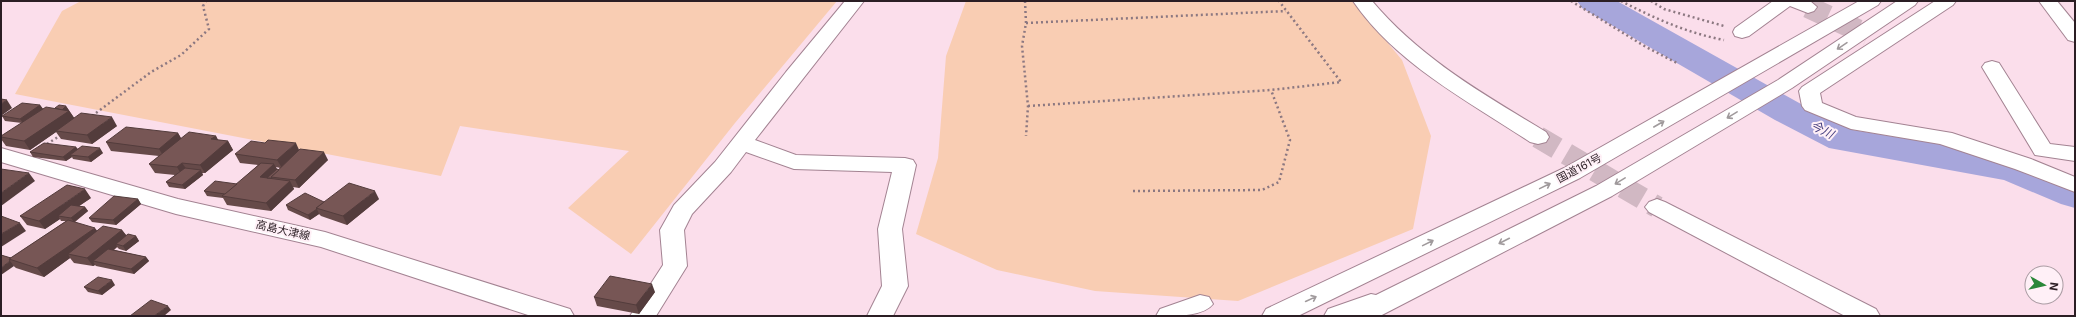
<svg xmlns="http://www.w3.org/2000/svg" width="2076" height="317" font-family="Inter,'Noto Sans JP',sans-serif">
	<rect width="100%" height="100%" fill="#fbdeeb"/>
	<g fill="#f9cdb3">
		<polygon points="81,1 837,1 735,123 631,254 568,208 629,151 460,126 441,176 15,94 62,11"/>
		<polygon points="966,1 1353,1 1402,60 1431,136 1413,229 1238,301 1095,291 997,270 916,234 938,158 946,56"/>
	</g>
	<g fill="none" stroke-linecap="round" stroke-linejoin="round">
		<polygon fill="#a7a6db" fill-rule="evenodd" points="1577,1 1617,1 1801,104 1853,130 2013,156 2027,160 2075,180 2075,208 2061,204 2004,180 1829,148 1775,120 1582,8"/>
		<g stroke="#d1b8c3" stroke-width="22" stroke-dasharray="22 11" stroke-linecap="butt">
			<polyline points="1808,7 1868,35"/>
			<polyline points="1538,137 1657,207"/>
		</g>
		<defs>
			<g id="minor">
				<polygon points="845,1 864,1 755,140 796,155 905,158 913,160 916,165 902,229 908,286 893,316 867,316 882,286 878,229 892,172 794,169 746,152 731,172 692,214 684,230 687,266 656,316 630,316 663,265 660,230 674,205 715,162 786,72"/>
				<path d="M1353 1H1372C1420 58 1483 94 1546 132L1549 137 1546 142 1538 144 1530 142C1468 101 1396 64 1353 1Z"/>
				<polygon points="1773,1 1810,1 1817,7 1814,11 1808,13 1790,6 1749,36 1742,38 1735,36 1733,32 1735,28"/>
				<polygon points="1935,1 1956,1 1953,5 1820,93 1822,103 1856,117 1952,133 2031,159 2075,177 2075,192 2015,169 1940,144 1851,129 1805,110 1802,106 1799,91 1802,87"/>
				<polygon points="2039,1 2057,1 2075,23 2075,42 2068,40"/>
				<polygon points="1992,61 1999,63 2050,144 2075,147 2075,161 2035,155 1982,67 1985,63"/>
				<polygon points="1657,199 1665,202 1876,309 1880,316 1845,316 1649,212 1645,207 1649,202"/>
				<path d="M1200 295 1209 297 1213 304C1203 317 1174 316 1156 316L1160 309Z"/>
			</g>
			<polygon id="major" points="1,148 178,199 325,232 570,309 574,316 531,316 321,247 176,214 1,162"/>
			<g id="highway">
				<polygon points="1859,1 1881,1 1878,5 1580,178 1298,316 1262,316 1266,309 1564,168"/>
				<polygon points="1897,1 1918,1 1915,5 1792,88 1612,196 1380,316 1324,316 1328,309 1371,294 1376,295 1596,186 1778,80"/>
			</g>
		</defs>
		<use href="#minor" stroke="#a38392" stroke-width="2"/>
		<use href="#major" stroke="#a38392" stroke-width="2"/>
		<use href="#highway" stroke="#a38392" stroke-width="2"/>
		<g stroke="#8c7881" stroke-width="2.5" stroke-dasharray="2 3" stroke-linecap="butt">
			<polyline points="1025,1 1026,23 1022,46 1028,106 1026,136"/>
			<polyline points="1571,1 1646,47 1677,63"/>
			<path d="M1621 1C1654 18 1687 33 1724 40"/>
			<polyline points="1651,1 1664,9 1724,26"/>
			<polyline points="1026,23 1286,11"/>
			<polyline points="1028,106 1271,90 1341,82 1279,1"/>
			<polyline points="92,116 151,72 181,55 209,29 203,6 206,1"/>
			<polyline points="47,144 61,135"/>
			<polyline points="1133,191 1262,190 1279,182 1290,140 1271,90"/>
		</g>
		<use href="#minor" fill="#fff" fill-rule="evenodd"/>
		<use href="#major" fill="#fff" fill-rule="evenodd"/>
		<use href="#highway" fill="#fff" fill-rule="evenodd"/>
	</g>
	<g fill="#664a49" fill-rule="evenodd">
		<polygon points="40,105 43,109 55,108 66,106 74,118 117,126 92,144 61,139 56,132 30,150 6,146 1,139 1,136 22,123 5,121 2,116"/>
		<polygon points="178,133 181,138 216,136 218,140 228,141 233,150 205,173 202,173 203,175 185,189 169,187 166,182 175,175 155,173 149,164 159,156 111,151 106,142"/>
		<polygon points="76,147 78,149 103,153 91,162 73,159 72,157 66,161 33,157 30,152"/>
		<path d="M299 150 328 160 299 188 293 187 294 189 271 211 227 205 223 198 207 196 204 191 237 184 258 165 240 163 235 154ZM276 167 280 168 279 170 277 169Z"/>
		<polygon points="91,198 79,206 85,207 88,211 75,222 97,231 122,230 127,236 136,236 139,241 126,251 119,249 117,247 114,250 146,257 149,261 134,274 96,266 95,265 93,266 74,263 70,258 44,277 16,268 1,255 11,258 66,221 61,221 60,219 45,229 27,225 20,216"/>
		<polygon points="138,199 141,204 116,225 92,222 89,218"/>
		<polygon points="379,199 347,225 321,216 319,214 310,220 288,210 286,205 324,202"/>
		<polygon points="115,285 102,295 88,292 84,287"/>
		<polygon points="655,292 639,314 597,306 594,297"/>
	</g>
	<g fill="#533c3c">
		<polygon points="7,100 12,108 1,116 1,104"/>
		<polygon points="40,105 43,109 23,123 20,119"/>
		<polygon points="66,106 75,119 56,131 56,132 30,150 24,141 59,112"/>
		<polygon points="112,117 117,126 92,144 87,135"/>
		<polygon points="178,133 183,142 164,157 159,149"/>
		<polygon points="216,136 220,144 211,139"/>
		<polygon points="228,141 233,150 205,173 200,165"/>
		<polygon points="296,143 300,152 282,168 277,160"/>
		<polygon points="76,147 79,152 70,155 72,157 66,161 63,157"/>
		<polygon points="100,148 103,153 91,162 88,157"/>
		<polygon points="324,152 328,160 299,188 295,180"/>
		<polygon points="182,163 188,171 182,176 177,167"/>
		<polygon points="274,164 279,173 271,177 270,180 260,177"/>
		<polygon points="201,170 203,175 185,189 182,185"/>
		<polygon points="29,173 35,181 1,206 1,193"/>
		<polygon points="290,181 294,189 271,211 266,203"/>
		<polygon points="85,189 91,198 63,217 58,216 60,219 45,229 39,221"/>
		<polygon points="375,191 379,199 347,225 343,216"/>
		<polygon points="138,199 141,204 116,225 113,220"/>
		<polygon points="85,207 88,211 74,222 71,218"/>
		<polygon points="317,209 319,214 310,220 308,215"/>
		<polygon points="20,223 26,231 1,247 1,234"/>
		<polygon points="95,228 101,236 68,254 70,258 44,277 37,268"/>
		<polygon points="122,230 128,238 116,244 117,247 98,262 93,261 95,265 93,266 87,258"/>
		<polygon points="136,236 139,241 126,251 123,246"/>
		<polygon points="146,257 149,261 134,274 131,269"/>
		<polygon points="10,261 14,266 1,275 1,268"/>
		<polygon points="112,280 115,285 102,295 98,291"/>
		<polygon points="652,284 655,292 639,314 636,305"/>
		<polygon points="168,306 171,310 164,316 154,316"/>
	</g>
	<g fill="#775655" stroke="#533c3c">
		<polygon points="1,99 7,100 1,104"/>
		<polygon points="22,103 40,105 20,119 2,116"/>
		<polygon points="59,105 66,106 62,110 55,108"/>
		<polygon points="46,107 69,111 24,141 1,137 1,136"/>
		<polygon points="81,113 112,117 87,135 56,131"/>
		<polygon points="126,127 178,133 159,149 106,142"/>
		<polygon points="189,132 216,136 211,139 228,141 200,165 182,163 177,167 149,164"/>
		<polygon points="268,140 296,143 277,160 235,154 251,141 265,143"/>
		<polygon points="44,143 76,147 63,157 30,152"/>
		<polygon points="82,146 100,148 88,157 70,155"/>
		<polygon points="300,149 324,152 295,180 271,177"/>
		<polygon points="261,163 274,164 260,177 290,181 266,203 222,196"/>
		<polygon points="185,168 201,170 182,185 166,182"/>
		<polygon points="1,169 29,173 1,193"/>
		<polygon points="277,169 279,170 271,177 272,178 267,178"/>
		<polygon points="215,181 237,184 225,194 204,191"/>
		<polygon points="349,183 375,191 343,216 316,208"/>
		<polygon points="67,185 85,189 39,221 20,216"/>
		<polygon points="305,193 324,202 316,208 317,209 308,215 286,205"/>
		<polygon points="114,196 138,199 113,220 89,218"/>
		<polygon points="71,205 85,207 71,218 58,216"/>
		<polygon points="1,216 20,223 1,234"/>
		<polygon points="68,220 95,228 37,268 9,259"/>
		<polygon points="103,226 122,230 87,258 68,254"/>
		<polygon points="128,234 136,236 123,246 116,244"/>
		<polygon points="108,249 146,257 131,269 93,261"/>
		<polygon points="1,255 11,258 9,259 10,261 1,268"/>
		<polygon points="610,276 652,284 636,305 594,297"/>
		<polygon points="98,277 112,280 98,291 84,287"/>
		<polygon points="151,300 168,306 154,316 130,316"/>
	</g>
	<defs><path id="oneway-shaft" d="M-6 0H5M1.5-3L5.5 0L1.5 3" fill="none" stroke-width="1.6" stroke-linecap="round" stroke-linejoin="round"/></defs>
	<g stroke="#a09a9c">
		<use href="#oneway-shaft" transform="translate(1842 46) rotate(146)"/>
		<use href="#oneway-shaft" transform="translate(1732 115) rotate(149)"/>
		<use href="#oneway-shaft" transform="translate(1659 124) rotate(-30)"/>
		<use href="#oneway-shaft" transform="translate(1620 181) rotate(149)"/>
		<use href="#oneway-shaft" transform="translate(1545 186) rotate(-26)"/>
		<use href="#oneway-shaft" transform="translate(1504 241) rotate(153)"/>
		<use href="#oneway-shaft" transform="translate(1428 243) rotate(-26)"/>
		<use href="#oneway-shaft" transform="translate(1311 299) rotate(-25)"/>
	</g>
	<g text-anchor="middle" stroke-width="4" stroke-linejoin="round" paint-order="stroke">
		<g font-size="11" fill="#2b1e24" stroke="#fff0f7">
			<text transform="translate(1579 168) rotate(-28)" y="4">国道161号</text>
			<text transform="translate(283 230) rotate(13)" y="4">高島大津線</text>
		</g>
		<g font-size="12" font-style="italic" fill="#453e7f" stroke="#fff0f7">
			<text transform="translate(1822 130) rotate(27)" y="4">今川</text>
		</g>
	</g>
	<rect width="2076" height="317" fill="none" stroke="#2b1e24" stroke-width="4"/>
	<g transform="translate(2044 285) rotate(98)"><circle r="19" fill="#fff0f7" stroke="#aa9ca3"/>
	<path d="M0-3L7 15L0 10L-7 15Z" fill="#2a8739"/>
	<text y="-6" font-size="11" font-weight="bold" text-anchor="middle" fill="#2b1e24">N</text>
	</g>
</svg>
